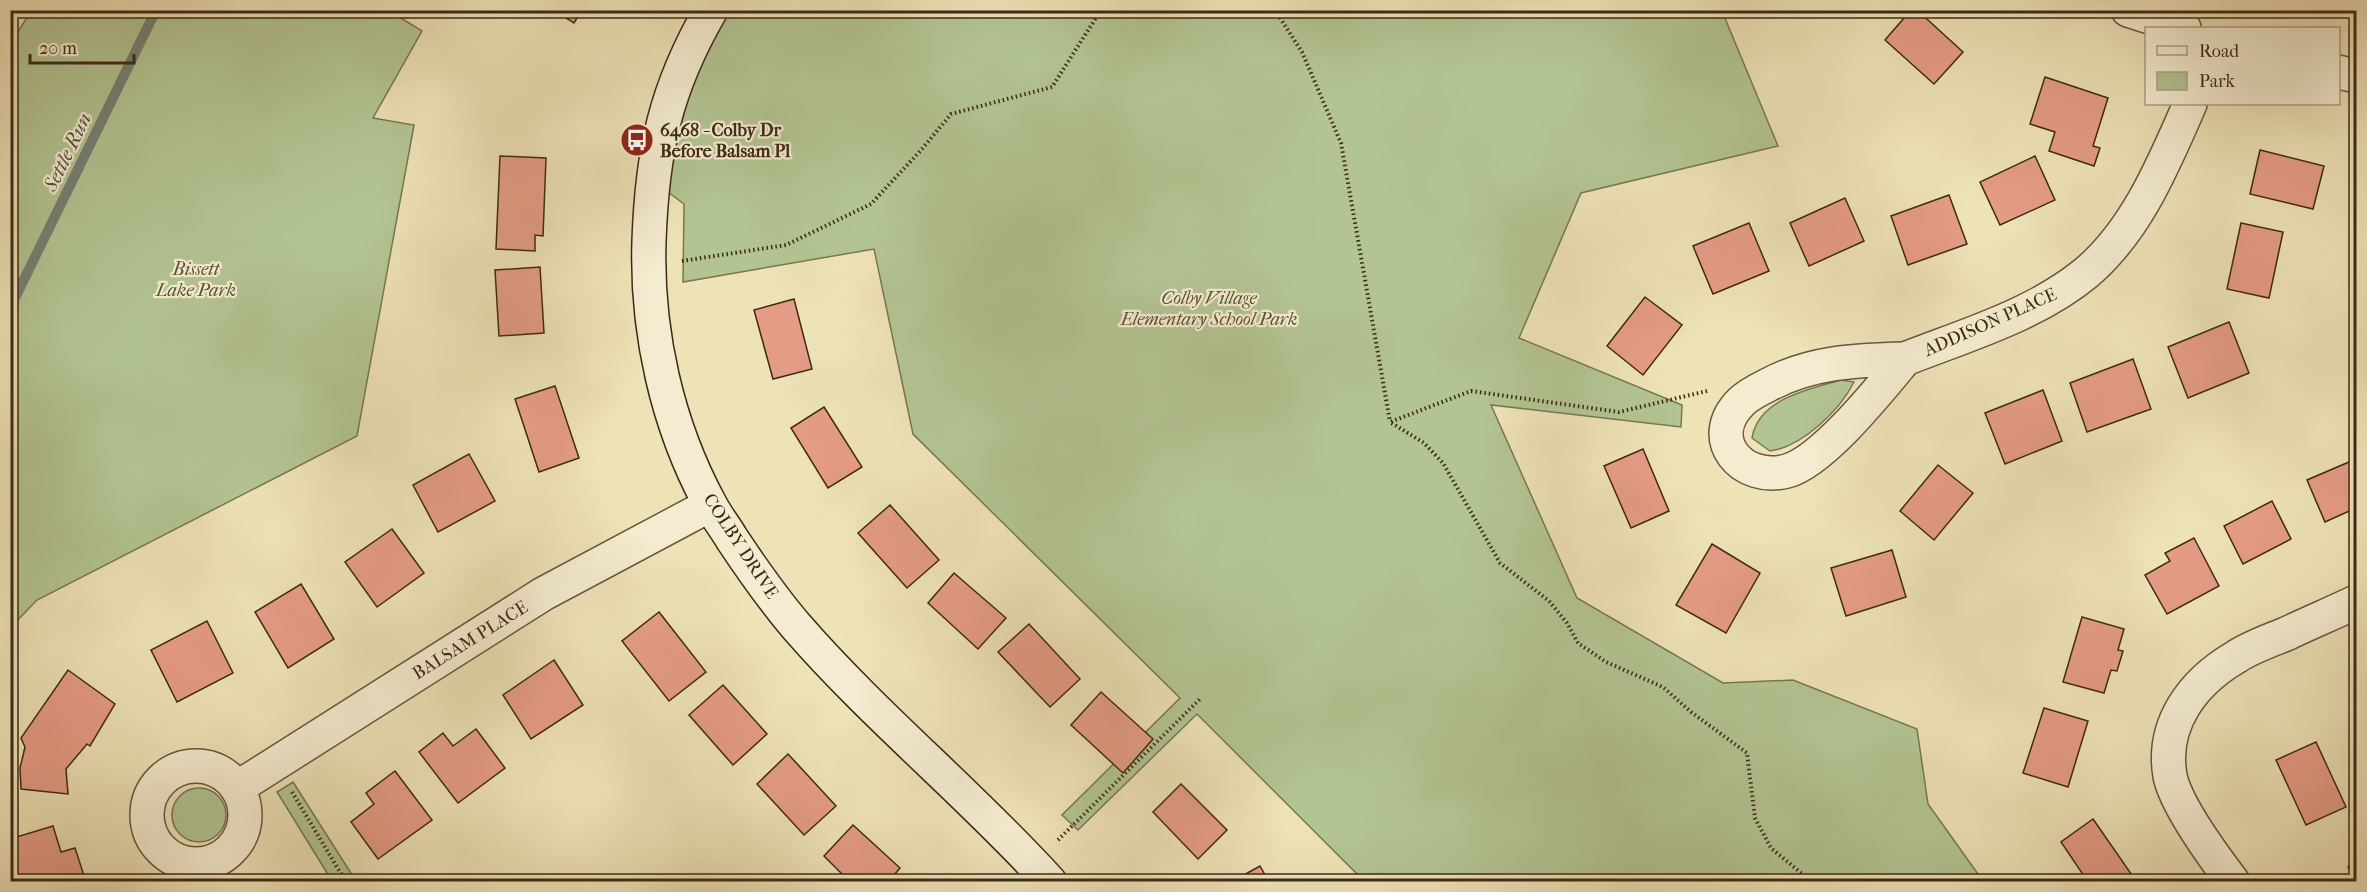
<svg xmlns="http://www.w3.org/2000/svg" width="2367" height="892" font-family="'IM FELL French Canon',serif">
	<rect width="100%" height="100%" fill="#eee2b7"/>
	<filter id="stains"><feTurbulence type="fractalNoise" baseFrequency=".00333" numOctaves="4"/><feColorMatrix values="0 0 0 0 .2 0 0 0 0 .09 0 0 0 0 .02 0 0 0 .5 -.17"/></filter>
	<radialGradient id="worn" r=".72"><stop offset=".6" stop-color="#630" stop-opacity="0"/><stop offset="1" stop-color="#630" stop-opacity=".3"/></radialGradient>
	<g fill="#b3c493" stroke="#787654" stroke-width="1.5">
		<polygon points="388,10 422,31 373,118 414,125 357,436 37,600 11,627 11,43 31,11"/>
		<polygon points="725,11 1722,11 1778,146 1581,193 1519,338 1682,405 1681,427 1491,405 1577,598 1723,683 1793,680 1917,729 1928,804 1983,881 1364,881 1197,714 1078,830 1062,815 1180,698 913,434 874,249 683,282 684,204 664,189 683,100"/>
		<path d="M1841 380 1854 382C1840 410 1802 447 1770 451L1752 438C1758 399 1809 389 1841 380Z"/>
		<polygon points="293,782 356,881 332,881 277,792"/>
		<circle cx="199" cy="815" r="27"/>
	</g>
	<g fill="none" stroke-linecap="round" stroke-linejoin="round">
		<polyline stroke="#768175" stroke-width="10" points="10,308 156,10"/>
	</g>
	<g fill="#e59c86" stroke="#3e2916" stroke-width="1.5">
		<polygon points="553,10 582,10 574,23"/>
		<polygon points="1911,10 1917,10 1963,52 1934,84 1885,40"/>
		<polygon points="2045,77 2108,98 2093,146 2100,148 2094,166 2049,151 2055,132 2030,124"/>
		<polygon points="2260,150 2324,166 2313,209 2250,194"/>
		<polygon points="500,156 546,158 543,236 535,235 535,251 496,249"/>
		<polygon points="2035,156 2055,200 2000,225 1980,182"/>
		<polygon points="1949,195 1967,244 1908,265 1891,216"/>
		<polygon points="1845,198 1864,241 1809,266 1790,223"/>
		<polygon points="1749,223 1769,271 1713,294 1693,246"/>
		<polygon points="2241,223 2283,232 2269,298 2227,289"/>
		<polygon points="540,267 544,333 499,336 495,270"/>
		<polygon points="1645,297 1682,325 1643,375 1607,346"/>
		<polygon points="794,299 812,369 773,379 754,310"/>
		<polygon points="2229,322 2249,373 2188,398 2168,347"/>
		<polygon points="2133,359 2151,409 2087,432 2070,383"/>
		<polygon points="555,386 579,458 539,472 515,399"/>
		<polygon points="2043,390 2062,441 2005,464 1985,413"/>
		<polygon points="824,407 862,467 828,488 791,428"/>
		<polygon points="1643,449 1669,511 1631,528 1604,466"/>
		<polygon points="469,454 495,501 438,532 413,485"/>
		<polygon points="2356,459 2356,508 2325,522 2307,480"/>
		<polygon points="1938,465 1973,493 1934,540 1900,511"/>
		<polygon points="2272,501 2291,539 2243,564 2224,526"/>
		<polygon points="890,505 939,560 907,588 858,533"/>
		<polygon points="392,529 424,573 377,607 345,562"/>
		<polygon points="2194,538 2219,586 2167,614 2145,575 2170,561 2165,553"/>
		<polygon points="1712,544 1760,573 1726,633 1676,605"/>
		<polygon points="1892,550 1906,597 1846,616 1831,568"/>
		<polygon points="954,573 1006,618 978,649 928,603"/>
		<polygon points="301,584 334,639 288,668 255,612"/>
		<polygon points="659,612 706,672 669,701 622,641"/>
		<polygon points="2082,617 2124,629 2118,650 2123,651 2117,671 2111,670 2104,693 2063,682"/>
		<polygon points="207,621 233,673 177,702 151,650"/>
		<polygon points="1029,624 1080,679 1050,707 998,652"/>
		<polygon points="554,660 583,705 531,739 503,695"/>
		<polygon points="68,670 115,704 90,746 87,744 66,769 68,794 21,789 20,768 25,747 21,738"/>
		<polygon points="723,685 767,734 733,765 689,715"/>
		<polygon points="1101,692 1153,739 1123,773 1071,725"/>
		<polygon points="2044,708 2088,721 2068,787 2023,773"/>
		<polygon points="476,729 505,768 458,803 419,752 443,733 453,746"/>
		<polygon points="2316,742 2346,807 2306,825 2276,760"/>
		<polygon points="788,754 836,806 804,835 757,784"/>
		<polygon points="395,771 432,820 378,859 351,822 374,804 366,793"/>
		<polygon points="1181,784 1227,830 1198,859 1153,812"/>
		<polygon points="2093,819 2134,878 2129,882 2088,882 2061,842"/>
		<polygon points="853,825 900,868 888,882 850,882 824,856"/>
		<polygon points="53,826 61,852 75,848 86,882 17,882 10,858 10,839"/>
		<polygon points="2356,860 2356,879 2348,867"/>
		<polygon points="1260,866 1269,882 1231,882"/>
		<polygon points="309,874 316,882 301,882"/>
	</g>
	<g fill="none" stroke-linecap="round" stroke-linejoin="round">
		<defs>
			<g id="street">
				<polyline points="2128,10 2184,28"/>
				<polyline points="2338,72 2356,76"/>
				<path d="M1905 359C1880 389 1823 461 1787 471 1742 483 1704 439 1741 402 1748 395 1758 390 1768 385 1811 362 1856 360 1905 359Z"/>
				<path d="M1905 359C1966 335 2035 315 2086 273 2137 230 2164 163 2190 104"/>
				<circle cx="196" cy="815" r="49"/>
				<polyline points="237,788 543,594 710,505"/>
				<path d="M2233 882C2214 857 2176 805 2170 776 2161 724 2193 682 2236 657 2251 647 2269 641 2286 634 2309 623 2333 613 2356 602"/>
			</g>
			<path id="secondary" d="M711 10C665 89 652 152 649 241 646 331 667 425 710 504 716 516 725 527 732 539 752 569 773 599 796 626 875 717 969 793 1050 882"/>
		</defs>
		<use href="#street" stroke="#6a573e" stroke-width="36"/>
		<use href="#secondary" stroke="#3e2916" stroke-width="36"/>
		<g stroke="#3e2916" stroke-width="4" stroke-dasharray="1.5 3" stroke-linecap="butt">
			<polyline points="1275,10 1302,52 1341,143 1390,422"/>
			<polyline points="682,261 786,245 871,204 922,149 951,114 1052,87 1101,10"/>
			<polyline points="1707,391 1619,412 1471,391 1390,422 1424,443 1443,463 1500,563 1549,601 1567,623 1578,643 1606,662 1663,687 1691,712 1747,753 1755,818 1771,848 1812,882"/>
			<polyline points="292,792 346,882"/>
			<polyline points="1058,840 1200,699"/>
		</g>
		<use href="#street" stroke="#f4ecd0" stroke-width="33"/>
		<use href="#secondary" stroke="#f4ecd0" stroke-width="33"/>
	</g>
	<defs>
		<symbol id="bus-disc" viewBox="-11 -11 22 22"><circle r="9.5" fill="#8f2418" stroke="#f4ecd0"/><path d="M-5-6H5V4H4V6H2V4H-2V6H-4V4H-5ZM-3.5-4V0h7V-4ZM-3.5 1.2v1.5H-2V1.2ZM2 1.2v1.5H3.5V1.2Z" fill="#fff"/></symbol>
	</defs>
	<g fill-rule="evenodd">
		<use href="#bus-disc" x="618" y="121" width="38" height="38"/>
	</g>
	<g text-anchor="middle" stroke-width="4.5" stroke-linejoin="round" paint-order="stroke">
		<g font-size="18" font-weight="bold" fill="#3e2916" stroke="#f4ecd0" text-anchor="start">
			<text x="660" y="136">6468 - Colby Dr<tspan x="660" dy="21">Before Balsam Pl</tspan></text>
		</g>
		<g font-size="18" font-style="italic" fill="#5b5035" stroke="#f4ecd0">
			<text x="196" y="275">Bissett<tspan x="196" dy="21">Lake Park</tspan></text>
			<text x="1209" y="304">Colby Village<tspan x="1209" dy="21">Elementary School Park</tspan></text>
		</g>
		<g font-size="18" fill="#3e2916" stroke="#f4ecd0">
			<text transform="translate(1990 322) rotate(-24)" y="6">ADDISON PLACE</text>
			<text transform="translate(741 546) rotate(57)" y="6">COLBY DRIVE</text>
			<text transform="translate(470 640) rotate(-32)" y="6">BALSAM PLACE</text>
		</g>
		<g font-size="20" font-style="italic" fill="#554e3e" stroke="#f4ecd0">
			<text transform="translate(67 152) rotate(-64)" y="7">Settle Run</text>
		</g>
	</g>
	<rect width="2367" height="892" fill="none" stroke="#eee2b7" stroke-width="36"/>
	<rect x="12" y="12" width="2343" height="868" fill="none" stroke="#3e2916" stroke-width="3"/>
	<rect x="18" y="18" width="2331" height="856" fill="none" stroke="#3e2916" stroke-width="1.5"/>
	<rect x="2145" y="27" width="195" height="78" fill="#f4ecd0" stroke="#ab9e86" stroke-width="1.5"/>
	<rect x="2157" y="46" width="30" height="9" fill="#f4ecd0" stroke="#ab9e86" stroke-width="1.5"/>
	<text x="2199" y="57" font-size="18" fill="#3e2916">Road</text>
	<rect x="2157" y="72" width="30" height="18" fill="#b3c493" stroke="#ab9e86" stroke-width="1.5"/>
	<text x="2199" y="87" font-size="18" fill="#3e2916">Park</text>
	<path d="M30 54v9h104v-9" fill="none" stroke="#3e2916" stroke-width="3"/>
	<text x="39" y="54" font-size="18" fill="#3e2916" stroke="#f4ecd0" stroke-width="4.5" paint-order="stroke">20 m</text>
	<rect width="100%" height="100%" filter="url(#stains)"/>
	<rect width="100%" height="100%" fill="url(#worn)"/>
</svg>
